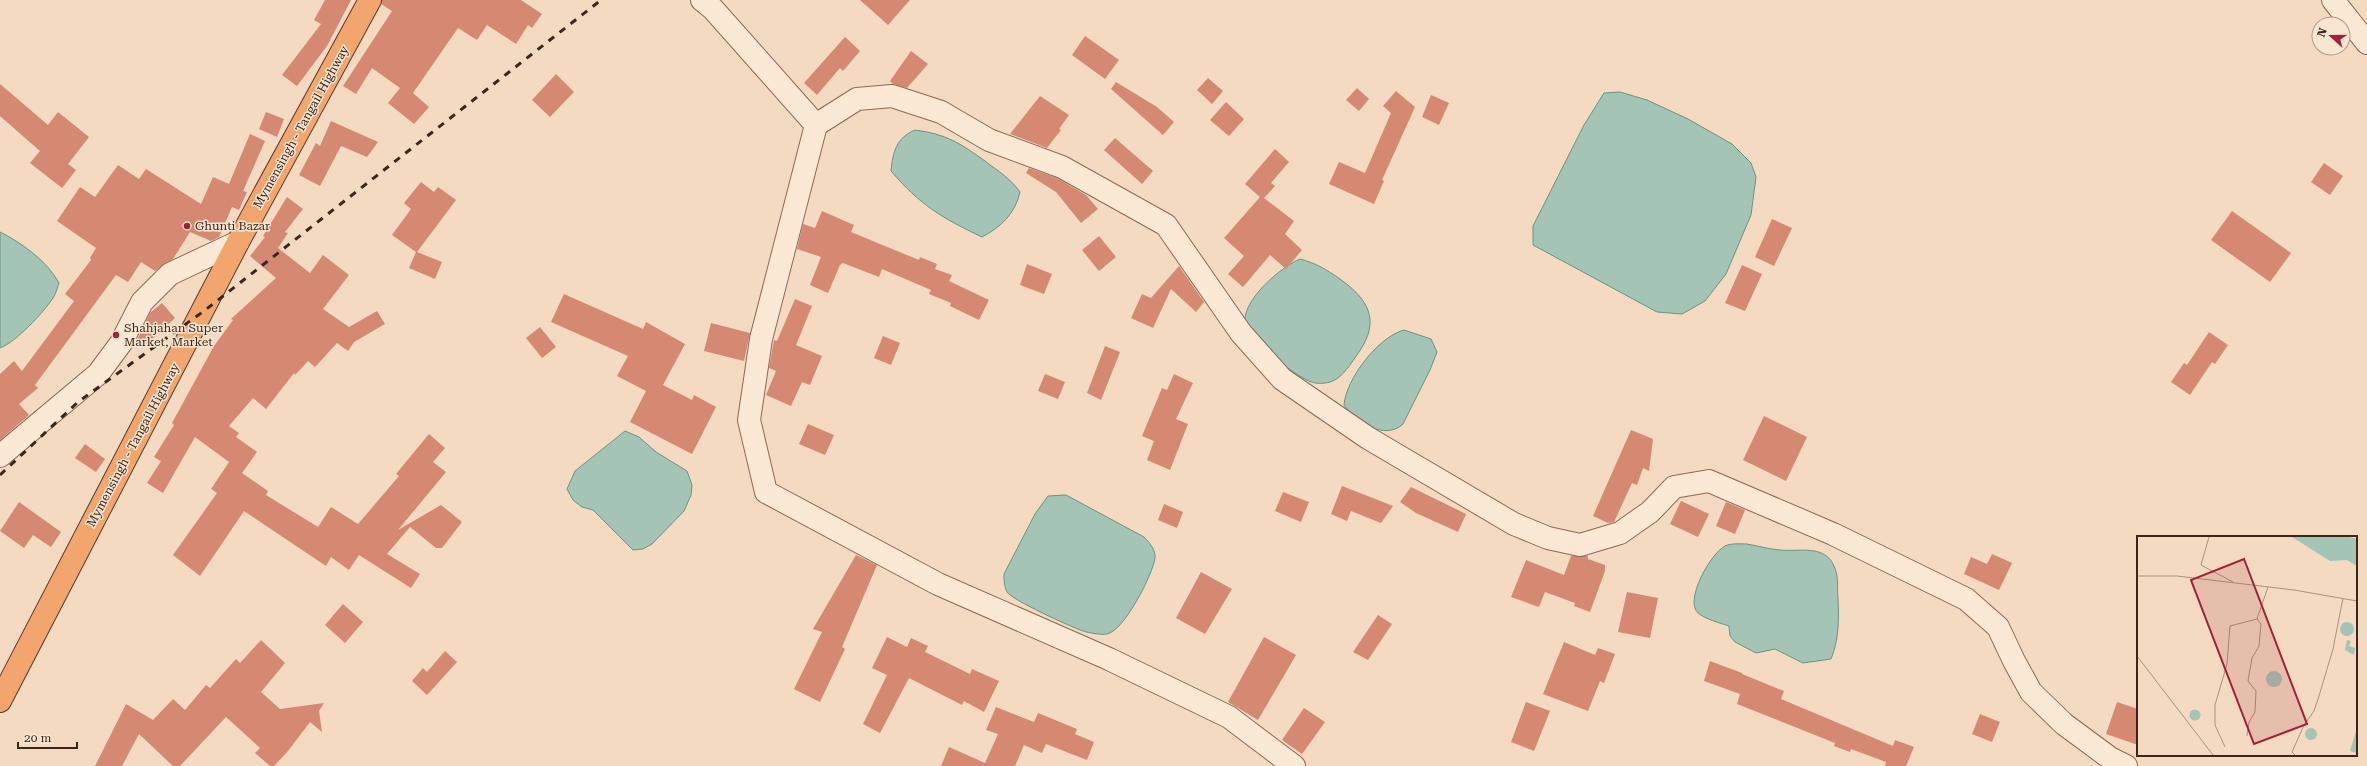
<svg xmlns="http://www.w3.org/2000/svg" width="2367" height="766" font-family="'Roboto Serif',serif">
	<rect width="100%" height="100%" fill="#f3dac1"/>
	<g fill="#a4c4b5" stroke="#699481">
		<polygon points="1620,92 1647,100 1688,119 1732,144 1751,163 1756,177 1751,215 1726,274 1705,301 1682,314 1657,312 1533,245 1533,226 1584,125 1604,93"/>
		<path d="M915 130C946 134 960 143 985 161 998 171 1010 178 1020 192 1015 214 1001 227 982 237 942 218 920 205 891 171 893 152 896 138 915 130Z"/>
		<path d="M0 232C22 243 47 261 59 283 57 288 56 294 53 298 43 313 16 342 0 348Z"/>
		<path d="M1300 259C1316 263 1327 270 1340 279 1368 299 1381 320 1359 352 1352 362 1342 379 1330 382 1323 384 1315 384 1309 381 1294 375 1247 338 1245 323 1242 300 1281 267 1300 259Z"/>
		<path d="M1404 330 1431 339 1437 352 1430 370 1403 424C1385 441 1356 422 1344 405 1346 379 1378 337 1404 330Z"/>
		<polygon points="625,431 639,437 656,452 687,471 692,485 691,495 684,511 652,544 643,549 633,550 593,510 582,507 573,500 567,489 575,471"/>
		<path d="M1066 495 1144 537C1149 542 1156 550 1155 558 1153 574 1124 631 1107 634 1101 635 1089 633 1083 631 1071 627 1012 600 1007 592 1004 586 1004 580 1004 574L1035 514 1048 496Z"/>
		<path d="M1747 544C1758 546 1769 549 1780 550 1798 552 1825 544 1834 566 1839 576 1837 588 1838 599 1839 619 1839 640 1831 659L1803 663 1775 649 1756 653 1735 642 1730 636 1729 626C1720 623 1705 619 1698 613 1684 600 1711 553 1725 546 1731 543 1741 544 1747 544Z"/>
	</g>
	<g fill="#d58972">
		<polygon points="325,0 351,0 327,46 297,86 282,75 321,24 314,20"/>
		<polygon points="382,0 521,0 542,14 532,28 528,25 516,44 487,25 477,40 458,28 413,93 429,107 414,124 388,103 400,88 372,68 356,94 343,86 392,11 381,4"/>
		<polygon points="860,0 910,0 888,25"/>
		<polygon points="1085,36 1119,60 1105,79 1072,55"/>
		<polygon points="845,37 860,51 843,71 840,68 817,95 804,83"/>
		<polygon points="911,51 928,64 907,88 893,84 890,81"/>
		<polygon points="556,74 574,92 550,117 532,100"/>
		<polygon points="1208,78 1223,91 1212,104 1197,90"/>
		<polygon points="1116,82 1157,107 1174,122 1163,135 1111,89"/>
		<polygon points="0,84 48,125 58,112 89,137 68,164 76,170 62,188 30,163 40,151 0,116"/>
		<polygon points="1357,88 1369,99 1359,111 1346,100"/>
		<polygon points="1396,91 1415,107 1382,180 1384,181 1374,204 1329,184 1339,162 1365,173 1391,113 1383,106"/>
		<polygon points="1431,95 1449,103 1439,125 1422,117"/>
		<polygon points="1040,96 1069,115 1059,129 1061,130 1047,148 1010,134"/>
		<polygon points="1226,102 1244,119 1229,136 1210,120"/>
		<polygon points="266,112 284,119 277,137 259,129"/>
		<polygon points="331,121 378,142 367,157 341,146 320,186 299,175 316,143 320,146"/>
		<polygon points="250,134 265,141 243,191 247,192 239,210 232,207 219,237 211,241 190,232 173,259 155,271 141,262 128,282 116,275 35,385 38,388 19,404 29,415 0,440 0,374 14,361 22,371 74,301 65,294 91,260 90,258 96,248 57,221 80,187 95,197 118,165 139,179 146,169 201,204 213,177 229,184"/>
		<polygon points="1115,138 1153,171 1142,184 1104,150"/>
		<polygon points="1275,149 1289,162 1271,183 1275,186 1264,198 1294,221 1285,234 1302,250 1286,269 1270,255 1243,287 1228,274 1244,256 1224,238 1260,197 1245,184"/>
		<polygon points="2324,163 2343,176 2330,195 2311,182"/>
		<polygon points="1029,168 1057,178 1086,195 1098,209 1081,223 1056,192 1026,173"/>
		<polygon points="421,182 434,192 438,187 456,200 417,252 442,262 435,279 409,268 416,252 392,235 411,209 404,203"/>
		<polygon points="287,197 303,209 285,232 288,233 278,248 310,273 323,255 349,275 323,309 349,327 377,311 385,324 354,342 348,351 337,343 315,367 308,361 295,375 294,373 266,409 253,398 229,426 239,433 236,437 257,452 242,473 268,491 266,495 318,527 331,507 358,524 399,476 396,474 429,434 445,448 433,462 446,472 398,530 441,505 462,522 442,548 436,548 410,527 387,554 420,574 411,588 359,555 349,570 331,557 326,566 244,511 200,576 173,555 217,493 211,489 229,462 195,437 163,493 147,483 161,461 154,457 174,425 172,423 214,346 233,320 231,319 276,278 250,256 265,237 263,236"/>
		<polygon points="822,211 854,225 851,232 919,260 920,257 937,264 935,269 952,275 949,281 989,300 979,320 950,306 951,303 929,294 931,290 882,269 879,277 843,263 840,265 828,293 810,285 821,257 797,249 803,224 815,228"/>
		<polygon points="2232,211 2291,253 2270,282 2211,240"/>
		<polygon points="1772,219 1792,228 1774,266 1755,257"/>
		<polygon points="1099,236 1116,257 1099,271 1082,250"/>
		<polygon points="1027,264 1052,274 1044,294 1020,285"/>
		<polygon points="1742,265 1762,274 1745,311 1725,303"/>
		<polygon points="1179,266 1204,302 1196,312 1171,289 1153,328 1131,318 1142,294 1151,298"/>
		<polygon points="564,294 643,329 646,322 685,344 663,385 692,400 694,395 716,407 692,454 630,422 646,391 617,376 628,356 551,322"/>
		<polygon points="795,299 812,306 796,345 822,356 810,385 802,382 791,406 766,395 776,371 769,368 774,340 777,341"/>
		<polygon points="162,303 175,318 142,348 136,342 150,313"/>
		<polygon points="711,323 750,333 744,361 704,351"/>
		<polygon points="540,327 556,347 542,358 526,338"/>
		<polygon points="2209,332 2228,345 2215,364 2212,362 2190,395 2171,382 2184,363 2187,365"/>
		<polygon points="883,336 900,343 891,365 874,358"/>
		<polygon points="1105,346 1120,352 1101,400 1087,393"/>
		<polygon points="1045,374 1065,382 1058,399 1038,391"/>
		<polygon points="1174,374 1193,383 1176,419 1188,424 1170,470 1147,460 1154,441 1142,436 1162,388 1167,390"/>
		<polygon points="1764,416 1807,437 1786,481 1743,460"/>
		<polygon points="808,424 834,435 825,455 799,444"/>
		<polygon points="1631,430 1653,439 1649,471 1643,468 1637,485 1632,483 1614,522 1608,523 1593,516"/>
		<polygon points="85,444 105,459 96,472 75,458"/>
		<polygon points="1342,486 1383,502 1393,506 1381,523 1351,511 1347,521 1331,514"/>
		<polygon points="1411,487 1466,514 1458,532 1416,513 1400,502"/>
		<polygon points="1283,492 1309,502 1301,522 1275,511"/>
		<polygon points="1681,501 1709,514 1698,537 1670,524"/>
		<polygon points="19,502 61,532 51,547 33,535 24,548 0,531"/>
		<polygon points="1726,502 1745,510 1735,534 1716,526"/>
		<polygon points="1164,504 1183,512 1177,528 1158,520"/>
		<polygon points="1992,554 2012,563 1999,590 1964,574 1971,557 1987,564"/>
		<polygon points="856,555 877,565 842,647 845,649 820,702 794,689 822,632 813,629"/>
		<polygon points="1571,556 1588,556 1588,559 1605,565 1605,571 1590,612 1574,606 1575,603 1545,592 1539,607 1511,597 1526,560 1564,575"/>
		<polygon points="1201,572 1232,589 1205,634 1176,618"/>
		<polygon points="1627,592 1658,598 1650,638 1618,632"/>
		<polygon points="343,604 363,622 345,643 325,625"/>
		<polygon points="1378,615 1392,624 1368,660 1353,652"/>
		<polygon points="887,637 907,647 911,638 928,646 925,652 970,674 972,669 999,681 984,712 964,701 962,705 909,678 880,733 863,724 887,675 872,668"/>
		<polygon points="1264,637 1296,655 1258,720 1228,702"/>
		<polygon points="261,640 285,663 261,692 280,709 324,703 319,711 322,732 310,722 288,751 274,766 270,766 255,753 260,748 226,717 180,766 173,766 139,734 122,766 95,766 126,704 153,720 173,699 185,710 206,685 210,688 236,659 240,663"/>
		<polygon points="1564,642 1595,655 1598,648 1615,654 1604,683 1600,681 1588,711 1543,694"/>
		<polygon points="445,651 457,662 427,695 412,681 423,668 427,672"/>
		<polygon points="1710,661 1742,673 1742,674 1784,691 1781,699 1893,746 1895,740 1914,747 1906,766 1885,766 1886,762 1851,749 1850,752 1834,746 1835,743 1737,704 1740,694 1704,681"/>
		<polygon points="1526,702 1550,711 1534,751 1511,742"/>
		<polygon points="2117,702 2138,709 2138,745 2106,734"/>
		<polygon points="996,707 1034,722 1038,713 1077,729 1075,734 1094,742 1087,760 1046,744 1042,753 1024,745 1015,766 941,766 949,747 985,763 998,734 986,730"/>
		<polygon points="1304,708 1325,722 1302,754 1282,740"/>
		<polygon points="1980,714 2000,722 1992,742 1972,734"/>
	</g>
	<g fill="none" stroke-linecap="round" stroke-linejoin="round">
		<defs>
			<g id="minor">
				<polyline points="702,0 713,9 816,125 761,339 749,420 766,492 938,584 1109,659 1229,717 1294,766"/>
				<polyline points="2333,0 2367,43"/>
				<polyline points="816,125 857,99 892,96 941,112 989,140 1062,167 1166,225 1241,333 1282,379 1368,438 1514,524 1548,538 1580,545 1620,533 1650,512 1674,487 1709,481 1833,534 1966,599 1998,627 2014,661 2031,692 2064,724 2110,758 2126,766"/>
			</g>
			<polyline id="tertiary" points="0,456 98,374 121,343 142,302 170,274 238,242"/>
			<polyline id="trunk" points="0,701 238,242 370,0"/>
		</defs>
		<use href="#minor" stroke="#8e6956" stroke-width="24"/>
		<use href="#tertiary" stroke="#8e6956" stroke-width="24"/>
		<use href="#trunk" stroke="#5b382b" stroke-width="24"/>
		<use href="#minor" stroke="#fce9d5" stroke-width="22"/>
		<use href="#tertiary" stroke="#fce9d5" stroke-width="22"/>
		<use href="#trunk" stroke="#f2a66e" stroke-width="22"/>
		<polyline stroke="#3c261c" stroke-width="3" stroke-dasharray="7 7" stroke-linecap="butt" points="0,475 78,402 204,311 601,0"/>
	</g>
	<g fill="#a41f39" stroke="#f9e6d1" stroke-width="1.5">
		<circle cx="187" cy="226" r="4"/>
		<circle cx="116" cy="335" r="4"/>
	</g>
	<g text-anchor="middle" stroke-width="3" stroke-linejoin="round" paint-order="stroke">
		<g font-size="12" fill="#3c261c" stroke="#f9e6d1">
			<text transform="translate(301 127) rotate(-61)" y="4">Mymensingh - Tangail Highway</text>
			<text transform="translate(133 445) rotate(-62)" y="4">Mymensingh - Tangail Highway</text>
		</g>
		<g font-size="12" fill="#3c261c" stroke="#f9e6d1" text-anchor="start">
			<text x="195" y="230">Ghunti Bazar</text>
			<text x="124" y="332">Shahjahan Super<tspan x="124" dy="14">Market, Market</tspan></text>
		</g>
	</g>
	<g transform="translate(2137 536)">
		<rect width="220" height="220" fill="#f3dac1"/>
		<path d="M155 1H213L220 3V30L210 24 193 25ZM203 93a7 7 0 1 1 14 0a7 7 0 1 1-14 0ZM210 104 214 105 212 110 218 112 217 119 208 114ZM129 143a8 8 0 1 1 16 0a8 8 0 1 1-16 0ZM52.5 179a5.5 5.5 0 1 1 11 0a5.5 5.5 0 1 1-11 0ZM168 198a6 6 0 1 1 12 0a6 6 0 1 1-12 0ZM219 195H220V217L213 215Z" fill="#a4c4b5"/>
		<path fill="none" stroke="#aa927f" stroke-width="1" d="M72 1 64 29 96 46M0 40H40L157 54 220 65M0 120 76 219M110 200 112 186 118 176 119 155 111 145 115 122 122 110 124 88 120 83M88 211 78 189V169L90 128 93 90 120 83 131 51M158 219 155 216 167 189 177 175 182 160 196 113 206 62"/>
		<path fill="#a41f39" fill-opacity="0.15" stroke="#a41f39" stroke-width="2" d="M107 23 170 188 117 208 54 44Z"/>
		<rect width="220" height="220" fill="none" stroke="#3c261c" stroke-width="2"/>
	</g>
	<g transform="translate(2331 36) rotate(291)"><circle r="19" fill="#f9e6d1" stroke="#ad9989"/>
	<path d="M0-3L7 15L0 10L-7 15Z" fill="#a41f39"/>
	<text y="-6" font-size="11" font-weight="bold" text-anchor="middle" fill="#3c261c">N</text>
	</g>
	<path d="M18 742v6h59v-6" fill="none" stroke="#3c261c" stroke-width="2"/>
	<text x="24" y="742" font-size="12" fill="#3c261c" stroke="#f9e6d1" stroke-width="3" paint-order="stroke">20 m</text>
</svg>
